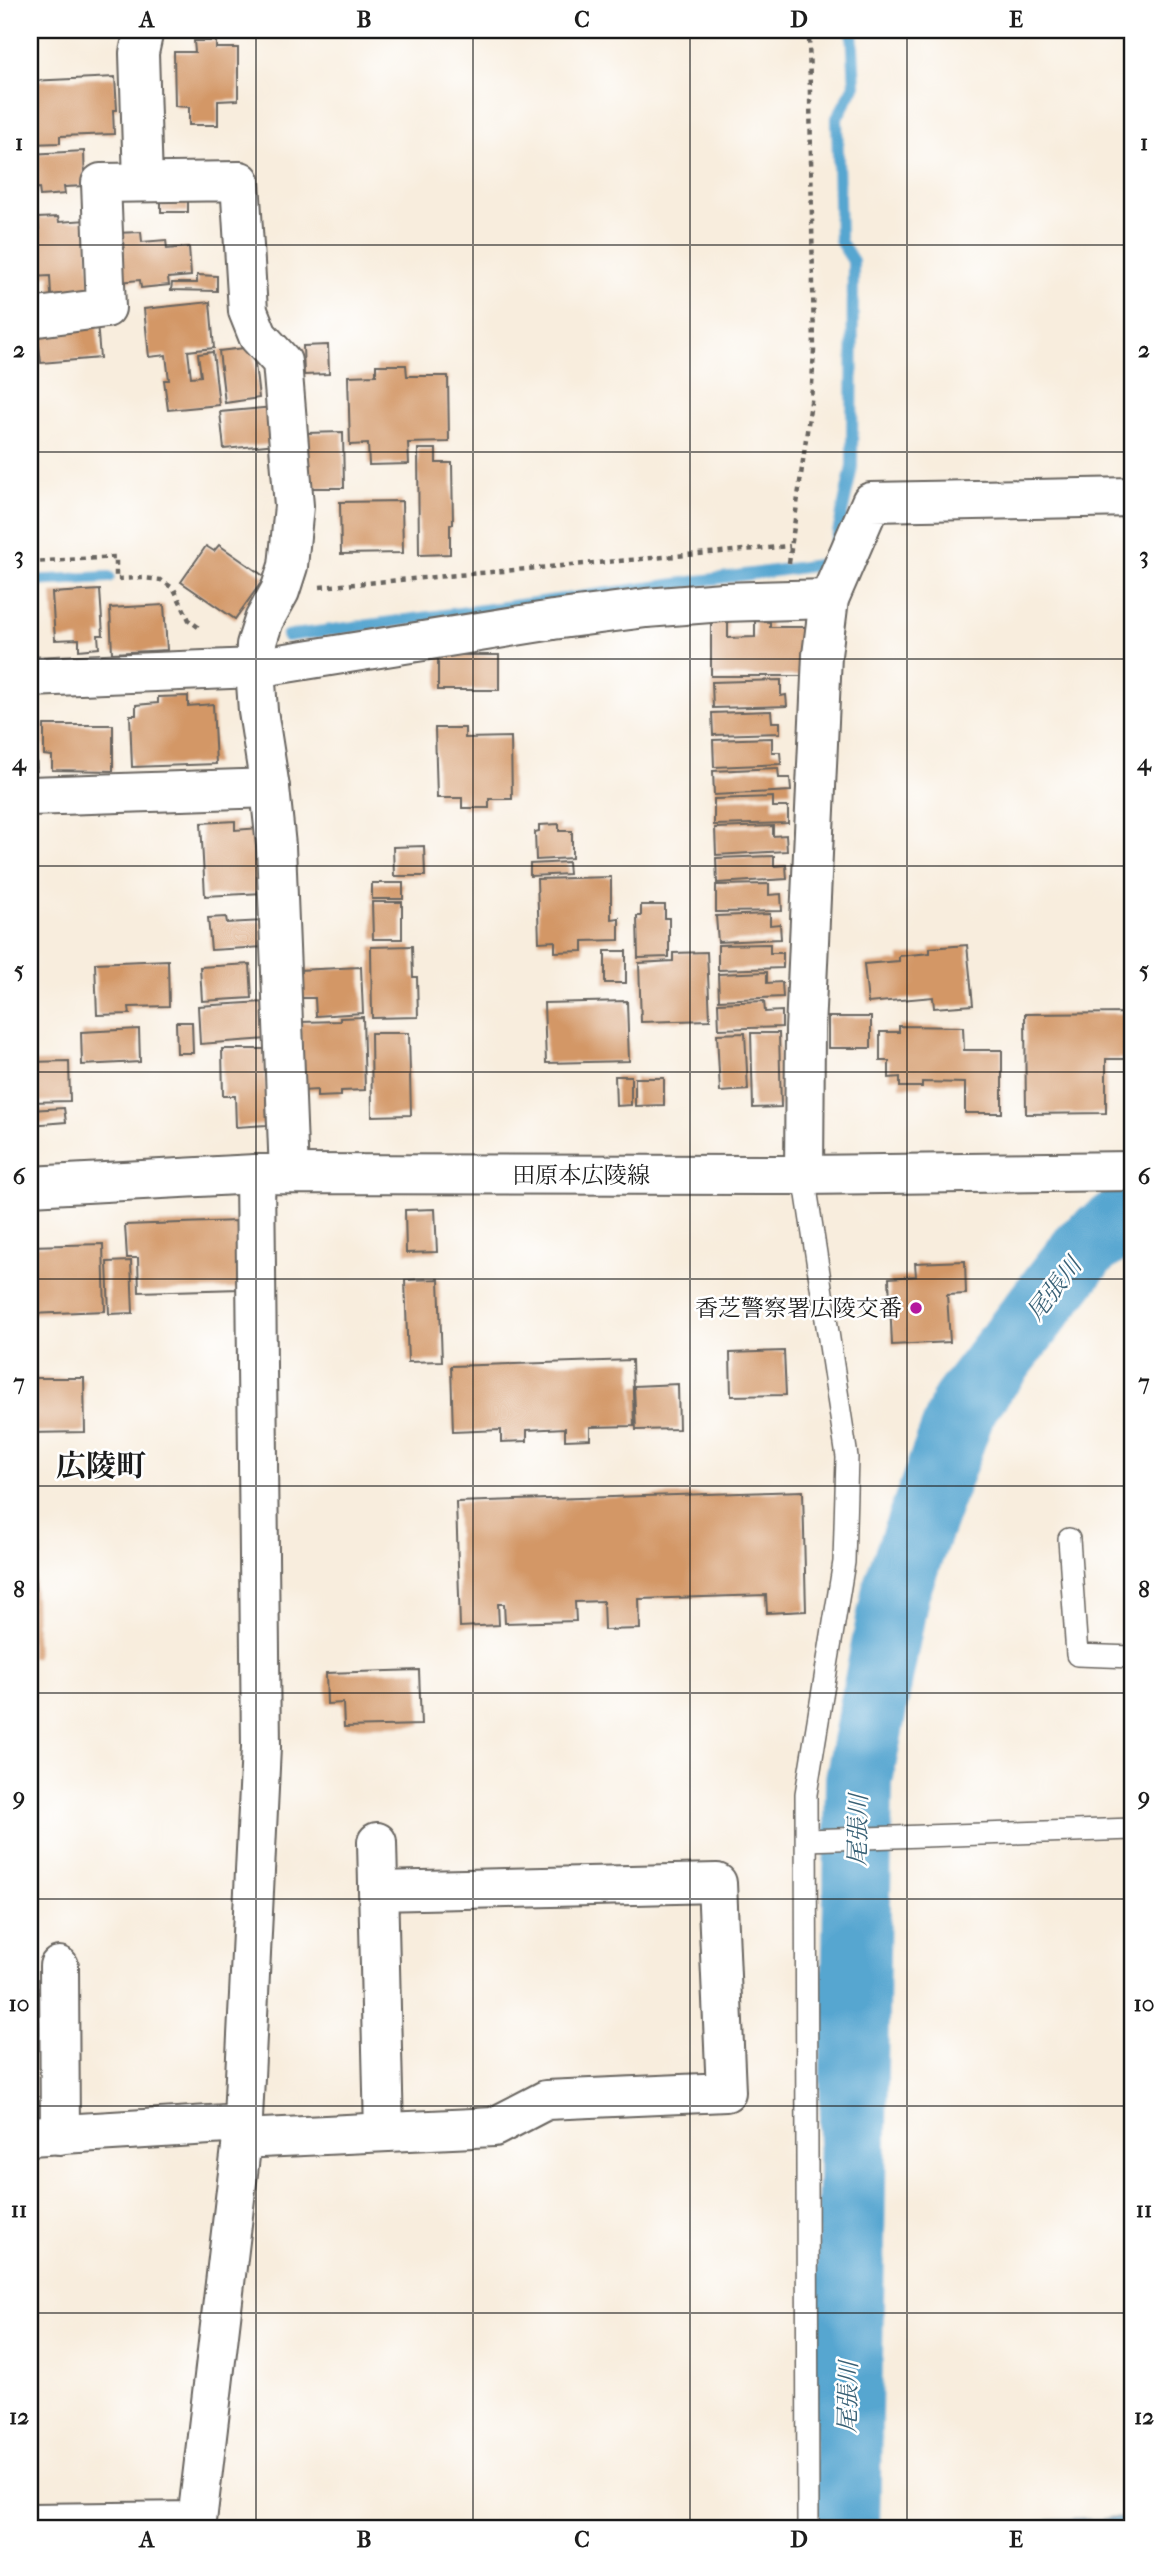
<svg xmlns="http://www.w3.org/2000/svg" width="1163" height="2558" font-family="'IM FELL French Canon','Noto Serif JP',serif">
	<rect width="100%" height="100%" fill="#fff"/>
	<filter id="ink" filterUnits="userSpaceOnUse"><feTurbulence type="fractalNoise" baseFrequency=".0143" numOctaves="2"/><feDisplacementMap in="SourceGraphic" scale="14" xChannelSelector="R" yChannelSelector="G"/><feConvolveMatrix kernelMatrix="1 2 1 2 8 2 1 2 1" color-interpolation-filters="sRGB"/></filter>
	<filter id="wash" filterUnits="userSpaceOnUse"><feTurbulence type="fractalNoise" baseFrequency=".00686" numOctaves="4" result="noise"/><feDisplacementMap in="SourceGraphic" scale="28" xChannelSelector="R" yChannelSelector="G"/><feGaussianBlur stdDeviation="1.57" result="paint"/><feColorMatrix in="noise" values="0 0 0 0 0 0 0 0 0 0 0 0 0 0 0 0 0 1.4 0 .05"/><feComposite in="paint" operator="in"/></filter>
	<g filter="url(#wash)">
		<rect width="100%" height="100%" fill="#f8eddd"/>
		<polygon fill="#56a6d0" stroke="#396176" stroke-width="2" points="1133,2518 1133,2528 1036,2528 1036,2521"/>
		<g fill="none" stroke-linecap="round" stroke-linejoin="round">
			<g stroke="#56a6d0" stroke-width="12">
				<polyline points="30,581 109,577"/>
				<polyline points="287,636 819,565 829,562 837,538 852,467 853,261 840,241 837,118 855,85 852,30"/>
			</g>
			<polyline stroke="#56a6d0" stroke-width="68" points="846,2528 859,1780 896,1590 964,1405 1085,1248 1133,1213"/>
		</g>
		<g id="blocks">
			<g fill="#d39766">
				<polygon points="194,41 216,41 216,48 238,48 238,100 218,101 218,125 189,125 189,107 175,106 174,52 195,52"/>
				<polygon points="115,77 117,110 113,110 114,134 60,136 60,143 30,144 30,81"/>
				<polygon points="84,151 85,186 64,187 65,194 40,196 39,188 30,189 30,154"/>
				<rect x="161" y="198" width="27" height="14"/>
				<polygon points="58,217 59,222 87,220 91,292 51,295 50,276 32,277 30,230 39,229 38,218"/>
				<polygon points="141,232 142,242 166,240 167,249 189,247 191,276 168,278 169,285 141,288 140,280 118,282 115,233"/>
				<polygon points="197,275 217,276 217,291 171,290 172,283 197,283"/>
				<polygon points="210,302 214,348 188,351 191,377 201,376 198,354 213,352 219,405 168,410 164,380 169,380 166,355 149,357 144,309"/>
				<polygon points="97,322 100,358 41,363 37,328"/>
				<polygon points="328,345 329,374 304,375 303,346"/>
				<polygon points="253,347 259,398 225,403 219,351"/>
				<polygon points="376,365 406,365 407,376 448,376 449,442 408,443 409,464 369,465 368,444 350,445 348,376 376,375"/>
				<polygon points="274,407 277,444 224,449 220,412"/>
				<polygon points="343,432 344,488 307,488 306,433"/>
				<polygon points="418,449 436,449 436,463 452,463 453,524 450,525 450,554 419,555"/>
				<polygon points="402,501 403,553 341,554 340,502"/>
				<polygon points="219,545 265,577 235,619 181,582 206,546 214,551"/>
				<polygon points="100,590 103,635 98,635 99,648 79,650 79,639 55,640 52,593"/>
				<polygon points="164,605 167,650 112,653 110,608"/>
				<polygon points="711,620 728,621 728,638 755,637 755,621 770,622 770,627 806,627 807,676 711,676"/>
				<rect x="438" y="655" width="61" height="35"/>
				<polygon points="781,680 781,696 786,695 787,706 713,708 712,682"/>
				<polygon points="188,696 188,706 213,704 216,764 132,767 130,715 136,715 136,705 158,703 158,697"/>
				<polygon points="771,711 772,722 780,722 780,733 713,735 712,713"/>
				<polygon points="44,725 113,725 113,771 52,770 52,756 44,755"/>
				<polygon points="435,728 465,728 465,738 511,737 512,799 489,799 489,808 462,808 462,798 437,798"/>
				<polygon points="30,729 35,729 37,771 30,772"/>
				<polygon points="772,738 772,752 780,752 781,764 714,767 713,740"/>
				<polygon points="778,768 779,778 790,778 791,791 714,795 713,771"/>
				<polygon points="773,797 773,807 788,807 788,823 714,825 714,799"/>
				<polygon points="235,821 235,830 260,828 263,893 205,896 201,823"/>
				<polygon points="559,824 559,831 572,831 572,858 536,860 535,832 539,831 539,825"/>
				<polygon points="773,826 773,836 786,835 787,851 716,855 715,828"/>
				<polygon points="424,846 425,876 394,876 393,847"/>
				<polygon points="774,856 774,866 786,865 787,879 717,883 716,858"/>
				<polygon points="568,862 569,874 530,876 530,864"/>
				<polygon points="611,877 611,919 619,918 619,940 583,941 583,951 555,952 555,941 539,942 537,879"/>
				<rect x="372" y="883" width="31" height="16"/>
				<polygon points="769,884 769,895 781,894 782,911 716,912 716,885"/>
				<polygon points="372,902 402,902 402,939 373,939"/>
				<polygon points="641,905 665,905 665,918 669,918 669,957 638,958 637,916 641,916"/>
				<polygon points="770,914 770,925 780,924 781,939 718,942 716,916"/>
				<polygon points="226,917 227,923 265,921 266,947 211,950 208,918"/>
				<polygon points="770,944 770,953 783,953 783,968 718,970 718,945"/>
				<polygon points="967,945 973,1005 934,1008 933,997 868,1003 864,964 899,961 899,956 930,953 930,948"/>
				<polygon points="412,946 413,977 417,977 418,1017 372,1018 371,947"/>
				<rect x="605" y="951" width="21" height="32"/>
				<polygon points="707,952 710,1020 641,1022 639,963 673,961 673,953"/>
				<polygon points="168,960 169,1006 129,1007 130,1014 97,1015 95,963"/>
				<polygon points="250,964 252,998 202,1001 200,967"/>
				<polygon points="361,967 363,1013 316,1016 315,998 299,998 298,970"/>
				<polygon points="767,972 767,983 782,982 783,997 719,1000 718,974"/>
				<polygon points="627,1001 629,1061 546,1063 544,1003"/>
				<polygon points="764,1001 765,1012 782,1011 782,1027 719,1029 718,1003"/>
				<polygon points="266,1002 268,1039 200,1044 198,1006"/>
				<polygon points="1133,1013 1133,1059 1106,1059 1106,1113 1026,1114 1025,1014"/>
				<polygon points="363,1017 365,1090 341,1091 341,1096 317,1097 317,1090 302,1091 300,1022 340,1021 340,1018"/>
				<rect x="828" y="1017" width="43" height="31"/>
				<polygon points="176,1022 192,1022 193,1053 177,1053"/>
				<polygon points="899,1026 963,1027 964,1050 1002,1050 1002,1113 965,1113 965,1083 922,1082 922,1087 900,1087 900,1077 889,1078 889,1061 880,1061 880,1032 899,1032"/>
				<polygon points="139,1029 140,1062 82,1065 81,1032"/>
				<polygon points="371,1033 409,1033 411,1115 372,1116"/>
				<polygon points="745,1033 748,1090 720,1092 717,1034"/>
				<polygon points="751,1033 779,1033 781,1107 753,1108"/>
				<polygon points="222,1049 265,1049 267,1125 236,1127 235,1096 223,1096"/>
				<polygon points="69,1061 70,1101 30,1102 30,1062"/>
				<polygon points="615,1076 631,1076 631,1105 616,1106"/>
				<polygon points="635,1078 664,1078 664,1105 635,1106"/>
				<polygon points="64,1108 66,1122 30,1125 30,1110"/>
				<polygon points="435,1209 437,1252 406,1253 405,1210"/>
				<polygon points="238,1221 240,1289 139,1292 138,1258 127,1258 125,1225"/>
				<polygon points="103,1244 105,1311 30,1314 30,1246"/>
				<polygon points="131,1261 133,1313 109,1314 107,1262"/>
				<polygon points="965,1261 966,1294 947,1295 950,1342 892,1345 889,1278 916,1276 915,1263"/>
				<polygon points="439,1279 442,1361 408,1362 405,1280"/>
				<polygon points="784,1351 786,1395 731,1396 730,1353"/>
				<polygon points="632,1360 634,1426 590,1427 590,1439 565,1440 565,1428 527,1430 527,1441 501,1442 501,1430 453,1432 451,1366"/>
				<polygon points="30,1378 84,1378 85,1432 30,1433"/>
				<polygon points="678,1384 679,1429 636,1430 634,1386"/>
				<polygon points="803,1491 806,1611 767,1613 766,1595 639,1599 640,1629 604,1630 603,1601 575,1602 576,1621 505,1623 504,1604 498,1604 499,1625 460,1627 456,1502"/>
				<polygon points="30,1502 32,1502 37,1657 30,1658"/>
				<polygon points="419,1670 421,1725 344,1727 343,1703 327,1704 326,1673"/>
			</g>
		</g>
	</g>
	<g filter="url(#ink)">
		<use href="#blocks" fill-opacity="0" stroke="#696560" stroke-width="2"/>
		<g fill="none" stroke-linecap="round" stroke-linejoin="round">
			<defs>
				<g id="service">
					<polyline points="804,1175 847,1457 844,1562 806,1794 808,2528"/>
					<polyline points="1069,1539 1077,1655 1133,1657"/>
					<polyline points="807,1840 1133,1829"/>
				</g>
				<g id="minor">
					<polyline points="143,182 139,53 144,30"/>
					<polyline points="30,318 106,308 101,183 240,181 248,311 258,336 282,362 294,506 288,566 280,591 264,620 256,645 255,668 258,711 270,788 276,846 289,1174"/>
					<polyline points="30,677 255,668 553,620 646,608 723,602 829,599"/>
					<polyline points="30,796 270,788"/>
					<polyline points="804,1175 805,1030 822,655 829,599 871,502 1133,497"/>
					<polyline points="377,1842 384,2132"/>
					<polyline points="59,1966 60,2135"/>
					<polyline points="30,2136 243,2123"/>
					<polyline points="242,2139 494,2127 546,2100 726,2092 717,1883 378,1891"/>
					<polyline points="30,2523 197,2521 242,2139 261,1747 255,1174"/>
				</g>
				<polyline id="secondary" points="30,1186 255,1174 804,1175 1133,1171"/>
			</defs>
			<use href="#service" stroke="#696560" stroke-width="24"/>
			<use href="#minor" stroke="#696560" stroke-width="42"/>
			<use href="#secondary" stroke="#696560" stroke-width="42"/>
			<g stroke="#696560" stroke-width="4.5" stroke-dasharray="5 5" stroke-linecap="butt">
				<polyline points="30,562 116,557 116,579 143,578 161,580 174,589 189,620 202,630"/>
				<polyline points="789,563 811,402 814,350 809,30"/>
				<polyline points="320,587 790,546"/>
			</g>
			<use href="#service" stroke="#fff" stroke-width="21"/>
			<use href="#minor" stroke="#fff" stroke-width="38"/>
			<use href="#secondary" stroke="#fff" stroke-width="38"/>
		</g>
	</g>
	<path fill="none" stroke="#1c1c1c" stroke-width="2" stroke-opacity="0.55" d="M256 30V2528M473 30V2528M690 30V2528M907 30V2528M30 245H1133M30 452H1133M30 659H1133M30 866H1133M30 1072H1133M30 1279H1133M30 1486H1133M30 1693H1133M30 1899H1133M30 2106H1133M30 2313H1133"/>
	<circle fill="#b5179e" stroke="#fff" stroke-width="2.5" cx="916" cy="1308" r="7"/>
	<g text-anchor="middle" stroke-width="5" stroke-linejoin="round" paint-order="stroke">
		<g font-size="23" fill="#1c1c1c" stroke="#fff">
			<text x="581" y="1183">田原本広陵線</text>
		</g>
		<g font-size="23" fill="#1c1c1c" stroke="#fff" text-anchor="end">
			<text x="902" y="1316">香芝警察署広陵交番</text>
		</g>
		<g font-size="24" font-style="italic" fill="#396176" stroke="#fff">
			<text transform="translate(1054 1289) rotate(-52)" y="8">尾張川</text>
			<text transform="translate(858 1830) rotate(-89)" y="8">尾張川</text>
			<text transform="translate(848 2397) rotate(-89)" y="8">尾張川</text>
		</g>
		<g font-size="30" font-weight="bold" fill="#1c1c1c" stroke="#fff">
			<text x="101" y="1476">広陵町</text>
		</g>
	</g>
	<rect width="1163" height="2558" fill="none" stroke="#fff" stroke-width="77"/>
	<rect x="38" y="38" width="1086" height="2482" fill="none" stroke="#1c1c1c" stroke-width="2.5"/>
	<g font-size="23" text-anchor="middle" font-weight="bold" fill="#1c1c1c">
		<text x="147" y="27">A</text>
		<text x="364" y="27">B</text>
		<text x="582" y="27">C</text>
		<text x="799" y="27">D</text>
		<text x="1016" y="27">E</text>
		<text x="19" y="150">1</text>
		<text x="1144" y="150">1</text>
		<text x="19" y="357">2</text>
		<text x="1144" y="357">2</text>
		<text x="19" y="563">3</text>
		<text x="1144" y="563">3</text>
		<text x="19" y="770">4</text>
		<text x="1144" y="770">4</text>
		<text x="19" y="977">5</text>
		<text x="1144" y="977">5</text>
		<text x="19" y="1184">6</text>
		<text x="1144" y="1184">6</text>
		<text x="19" y="1390">7</text>
		<text x="1144" y="1390">7</text>
		<text x="19" y="1597">8</text>
		<text x="1144" y="1597">8</text>
		<text x="19" y="1804">9</text>
		<text x="1144" y="1804">9</text>
		<text x="19" y="2011">10</text>
		<text x="1144" y="2011">10</text>
		<text x="19" y="2217">11</text>
		<text x="1144" y="2217">11</text>
		<text x="19" y="2424">12</text>
		<text x="1144" y="2424">12</text>
		<text x="147" y="2547">A</text>
		<text x="364" y="2547">B</text>
		<text x="582" y="2547">C</text>
		<text x="799" y="2547">D</text>
		<text x="1016" y="2547">E</text>
	</g>
</svg>
